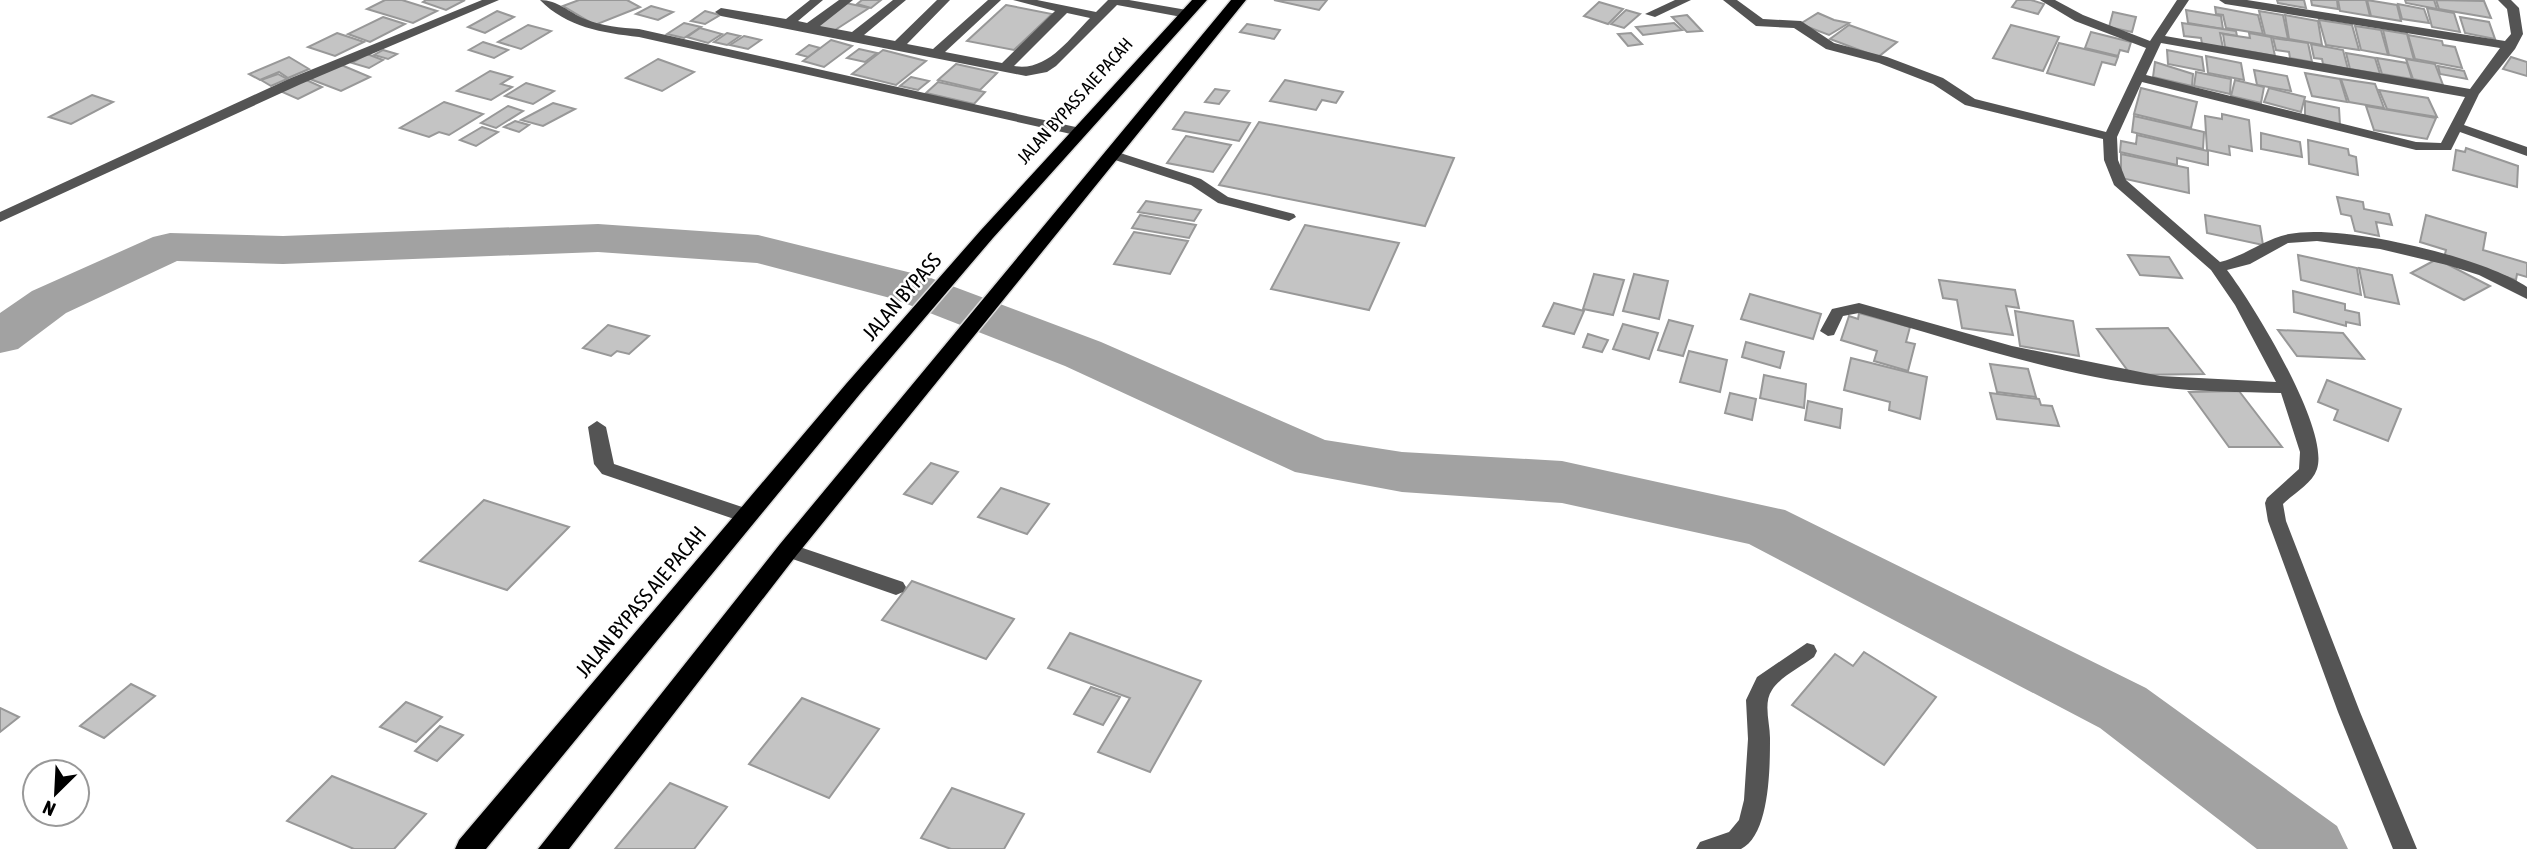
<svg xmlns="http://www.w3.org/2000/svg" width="2527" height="849" font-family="'Asap Condensed',sans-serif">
	<rect width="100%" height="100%" fill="#fff"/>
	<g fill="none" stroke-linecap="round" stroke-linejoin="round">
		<polygon fill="#a2a2a2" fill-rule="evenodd" points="598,224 758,235 928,277 1101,342 1325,440 1402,452 1562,461 1785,510 2146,688 2337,826 2348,849 2257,849 2100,728 1749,544 1562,503 1402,492 1295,472 1065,366 894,299 757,263 598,252 283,264 177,261 66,313 18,349 0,353 0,313 32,291 153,237 170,233 283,236"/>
	</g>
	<g fill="#c4c4c4" stroke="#989898" stroke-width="2">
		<polygon points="385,0 402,0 437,11 413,23 367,9"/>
		<polygon points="426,0 465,0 446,10 423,2"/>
		<polygon points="579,0 627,0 640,7 595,25 563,6"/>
		<polygon points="862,0 881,0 871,8 857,4"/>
		<polygon points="1274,0 1327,0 1319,10"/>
		<polygon points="2017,0 2031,0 2044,4 2038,14 2012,7"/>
		<polygon points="2277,0 2304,0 2306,8 2278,3"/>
		<polygon points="2311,0 2337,0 2338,9 2312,5"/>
		<polygon points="2338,0 2366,0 2370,16 2340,11"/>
		<polygon points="2367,0 2397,5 2401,21 2371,16"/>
		<polygon points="2405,0 2434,0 2437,9 2406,3"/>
		<polygon points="2436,0 2484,1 2491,18 2439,9"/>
		<polygon points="1599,2 1623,9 1608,24 1584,16"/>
		<polygon points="846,3 869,8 832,32 812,28"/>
		<polygon points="2398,4 2424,9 2429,23 2402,19"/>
		<polygon points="1006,5 1052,14 1014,50 967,41"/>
		<polygon points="651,6 673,12 658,20 636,14"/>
		<polygon points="2215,7 2258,15 2263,34 2226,28 2223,15 2216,14"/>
		<polygon points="2427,8 2454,13 2460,32 2432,27"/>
		<polygon points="1626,10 1640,14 1624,28 1611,24"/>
		<polygon points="2186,10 2221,16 2223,29 2188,23"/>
		<polygon points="497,11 514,17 485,33 468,27"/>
		<polygon points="705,11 720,15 705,24 691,21"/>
		<polygon points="2259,11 2283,15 2288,39 2265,35"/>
		<polygon points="2113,12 2136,17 2132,32 2109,27"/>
		<polygon points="1818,13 1834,20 1849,23 1829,35 1800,24"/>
		<polygon points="1687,15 1702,31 1687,32 1672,17"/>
		<polygon points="2285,15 2318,21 2322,45 2289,39"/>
		<polygon points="383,17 405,24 370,42 348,34"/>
		<polygon points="2460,17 2489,22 2495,39 2465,33"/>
		<polygon points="2319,20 2352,25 2359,50 2326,45"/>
		<polygon points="684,23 701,27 684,38 667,34"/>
		<polygon points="1674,23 1682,30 1643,35 1636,27"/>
		<polygon points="2182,23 2236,31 2237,36 2220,33 2223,48 2202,44 2201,38 2184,36"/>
		<polygon points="1247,24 1280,30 1274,39 1240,32"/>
		<polygon points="528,25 551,31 521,49 498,42"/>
		<polygon points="1849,25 1897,42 1878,57 1830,39"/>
		<polygon points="2011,25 2059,37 2043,71 1993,58"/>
		<polygon points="2355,26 2381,30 2388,55 2361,50"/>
		<polygon points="700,28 722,34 708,43 687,37"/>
		<polygon points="2383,30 2407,34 2414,60 2389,55"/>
		<polygon points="2091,32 2131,42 2128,52 2120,50 2118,56 2085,48"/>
		<polygon points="337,33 364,42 335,56 308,47"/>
		<polygon points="727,33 740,36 727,45 714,42"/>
		<polygon points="1631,33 1642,44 1628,46 1618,34"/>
		<polygon points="2249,33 2271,37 2275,56 2225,47 2223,34 2250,38"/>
		<polygon points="2408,35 2442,41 2443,45 2455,47 2462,68 2415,59"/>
		<polygon points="744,36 761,40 748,49 730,45"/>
		<polygon points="2273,38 2308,43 2312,62 2290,58 2289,52 2276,50"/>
		<polygon points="831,40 852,46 824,67 803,61"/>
		<polygon points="483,42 508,50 494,58 469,50"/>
		<polygon points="2059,43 2118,57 2115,65 2102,62 2094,85 2047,73"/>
		<polygon points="2311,44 2343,50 2348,69 2323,64 2322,59 2314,58"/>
		<polygon points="809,45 820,48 808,57 797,54"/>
		<polygon points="859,49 877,53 865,62 847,58"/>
		<polygon points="383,50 397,54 388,59 374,55"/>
		<polygon points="883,50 926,61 896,85 852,74"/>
		<polygon points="2167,50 2202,57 2204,71 2168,64"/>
		<polygon points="2346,53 2375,58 2380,74 2350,69"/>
		<polygon points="367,54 383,60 369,68 352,63"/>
		<polygon points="2206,56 2241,63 2244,80 2208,73"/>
		<polygon points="289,57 309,69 288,78 279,72 260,80 249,74"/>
		<polygon points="2511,57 2527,62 2527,76 2503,69"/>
		<polygon points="2377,58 2407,63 2412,79 2382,74"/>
		<polygon points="658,59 694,72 662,91 626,78"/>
		<polygon points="2406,59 2435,64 2443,85 2413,79"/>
		<polygon points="2155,62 2193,74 2192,86 2153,77"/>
		<polygon points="339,64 370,77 341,91 310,79"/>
		<polygon points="956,64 997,73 980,90 938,80"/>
		<polygon points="2438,66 2464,71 2467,79 2440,74"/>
		<polygon points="2254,70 2287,76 2291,91 2257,85"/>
		<polygon points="490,71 512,77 501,84 512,87 491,100 457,91"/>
		<polygon points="2196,72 2231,79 2230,94 2194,86"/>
		<polygon points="2305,73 2340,79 2347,102 2312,96"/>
		<polygon points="278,74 287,79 271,86 261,80"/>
		<polygon points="911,77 929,81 918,90 900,86"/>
		<polygon points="304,79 322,87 298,99 280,91"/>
		<polygon points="2341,79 2375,84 2384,108 2349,102"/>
		<polygon points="1285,80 1343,92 1336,103 1322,100 1316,110 1270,101"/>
		<polygon points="2235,80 2264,87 2261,103 2231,96"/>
		<polygon points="938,82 985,92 974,104 926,93"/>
		<polygon points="526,83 554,91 533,104 505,96"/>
		<polygon points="2141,88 2197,102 2191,128 2134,114"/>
		<polygon points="2269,88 2305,97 2301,112 2264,102"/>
		<polygon points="1215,89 1229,91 1219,104 1205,102"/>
		<polygon points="2379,90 2428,98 2437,117 2387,109"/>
		<polygon points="92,95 113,102 71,124 49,117"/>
		<polygon points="2305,101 2339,108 2340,125 2305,118"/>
		<polygon points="444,102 483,114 449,135 439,132 429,137 400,128"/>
		<polygon points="553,103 575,109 543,126 521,120"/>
		<polygon points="508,106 523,111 496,128 481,123"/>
		<polygon points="2366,106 2436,118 2427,139 2374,130"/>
		<polygon points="1185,112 1250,123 1239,141 1173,129"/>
		<polygon points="2222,114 2249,120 2252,151 2229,146 2230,155 2207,150 2205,116 2222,119"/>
		<polygon points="2134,116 2204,132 2203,149 2132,132"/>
		<polygon points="515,121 529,125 519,132 504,127"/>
		<polygon points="1259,122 1454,158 1425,226 1219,185"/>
		<polygon points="482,127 498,132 476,146 460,140"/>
		<polygon points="2261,133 2300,142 2302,157 2261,149"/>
		<polygon points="2137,135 2208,151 2208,165 2177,158 2177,165 2120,152 2121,141 2136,144"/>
		<polygon points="1186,136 1231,145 1213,172 1167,163"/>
		<polygon points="2308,140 2348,149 2349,155 2356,157 2358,175 2309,164"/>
		<polygon points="2466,148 2518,166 2517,187 2453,170 2456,150 2465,152"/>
		<polygon points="2121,154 2188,168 2189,193 2121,178"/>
		<polygon points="2337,197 2363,202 2364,209 2389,214 2392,225 2376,222 2379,236 2355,231 2351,216 2341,214"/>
		<polygon points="1146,201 1201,210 1194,221 1138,212"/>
		<polygon points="1140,215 1196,225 1189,238 1132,228"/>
		<polygon points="2205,215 2260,226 2263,245 2207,233"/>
		<polygon points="2426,215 2486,233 2483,250 2527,263 2527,277 2517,274 2516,280 2444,258 2446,250 2420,242"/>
		<polygon points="1305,225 1399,243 1369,310 1271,289"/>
		<polygon points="1134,232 1188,241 1170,274 1114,264"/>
		<polygon points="2128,255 2169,257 2182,278 2140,275"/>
		<polygon points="2298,255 2357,268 2361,295 2301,280"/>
		<polygon points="2437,259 2490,286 2464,300 2411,273"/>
		<polygon points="2359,268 2392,275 2399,304 2365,297"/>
		<polygon points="1594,274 1624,280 1613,315 1583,309"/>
		<polygon points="1634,274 1668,281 1659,319 1623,311"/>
		<polygon points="1939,280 2015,290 2019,308 2006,306 2013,335 1962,328 1957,300 1943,298"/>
		<polygon points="2293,291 2345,304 2345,310 2359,313 2360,325 2346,322 2346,326 2294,312"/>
		<polygon points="1750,294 1821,314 1813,339 1741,319"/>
		<polygon points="1554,303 1584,311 1574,334 1543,326"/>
		<polygon points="2015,311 2073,321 2079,356 2020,346"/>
		<polygon points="1859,313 1910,327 1906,342 1915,344 1908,371 1874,361 1877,351 1841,340 1849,316 1858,319"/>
		<polygon points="1669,320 1693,326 1683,356 1658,350"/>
		<polygon points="1623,324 1658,333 1649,359 1613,349"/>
		<polygon points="608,325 649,336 629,354 617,351 611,356 583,348"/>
		<polygon points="2168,328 2204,374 2131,375 2097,329"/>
		<polygon points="2278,330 2343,333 2364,359 2297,356"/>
		<polygon points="1588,334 1608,340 1602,352 1583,347"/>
		<polygon points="1746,342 1784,352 1780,368 1742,357"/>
		<polygon points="1689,351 1727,360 1720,392 1680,382"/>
		<polygon points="1851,358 1927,377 1920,419 1889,410 1890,402 1844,390"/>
		<polygon points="1990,364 2028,369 2036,397 1997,392"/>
		<polygon points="1764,375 1806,384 1804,408 1760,398"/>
		<polygon points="2327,380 2401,409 2388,441 2334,420 2338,410 2318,402"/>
		<polygon points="2239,391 2282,447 2229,447 2189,392"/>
		<polygon points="1730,393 1756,399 1752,420 1725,413"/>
		<polygon points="1990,393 2039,399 2041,405 2052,406 2059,426 1997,419"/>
		<polygon points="1808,401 1842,409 1840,428 1805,420"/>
		<polygon points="931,463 958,472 932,504 904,494"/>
		<polygon points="1001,488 1049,504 1027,534 978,517"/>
		<polygon points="484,500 569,527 507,590 420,561"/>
		<polygon points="912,581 1014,619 986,659 882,620"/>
		<polygon points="1070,633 1201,681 1150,772 1098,752 1130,698 1048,668"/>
		<polygon points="1864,652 1936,697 1884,765 1792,705 1835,654 1853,666"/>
		<polygon points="131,684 155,696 104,738 80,726"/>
		<polygon points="1091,687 1120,697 1103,725 1074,714"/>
		<polygon points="802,698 879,729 829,798 749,764"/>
		<polygon points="406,702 442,717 416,742 380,727"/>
		<polygon points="0,708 19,717 0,732"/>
		<polygon points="440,726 463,735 437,761 415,751"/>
		<polygon points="332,776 426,814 394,849 354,849 287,821"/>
		<polygon points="670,783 727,807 694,849 615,849"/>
		<polygon points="952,788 1024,814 1004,849 951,849 921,838"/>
	</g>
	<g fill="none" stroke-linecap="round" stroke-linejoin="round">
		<defs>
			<g id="highway">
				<polygon points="1192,0 1207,0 993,238 860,394 486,849 455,849 459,840 846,384 981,230"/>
				<polygon points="1231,0 1246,0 796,556 569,849 538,849 780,544"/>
			</g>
		</defs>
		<use href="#highway" stroke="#dbdbdb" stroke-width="3"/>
		<g fill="#545454" fill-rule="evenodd">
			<polygon points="482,0 499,0 301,84 0,222 0,212 291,78"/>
			<path d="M540 0C558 0 568 12 585 19 602 26 621 28 639 29L1080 128 1087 132 1080 136 639 37C603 33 566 27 540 0Z"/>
			<path d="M810 0H823L798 21 807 23 839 0H853L820 26 852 32 893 0H906L864 35 895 41 937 0H950L907 44 933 49 988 0H1001L945 52 1002 63 1055 11 1013 0H1037L1096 12 1108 0H1129L1187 10 1193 14 1187 18 1117 5 1056 66 1047 72 1026 76 721 16 715 12 721 8 786 19ZM1067 13 1090 18C1069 39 1047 72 1014 66Z"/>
			<polygon points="1675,0 1691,0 1655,17 1645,14"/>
			<path d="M1723 0H1737L1763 19 1801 21 1834 43 1887 57 1943 78 1975 99 2106 132 2146 48 2075 21 2040 0H2055L2083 15 2150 41 2177 0H2189L2165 36 2470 89 2500 48 2225 4 2219 0H2247L2505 41 2511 34 2507 9 2498 0H2511L2519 8 2523 34 2515 49 2479 94 2464 125 2527 147V156L2460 132 2451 150H2416L2142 82 2117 137 2118 160 2126 180 2220 262C2245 256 2264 239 2289 234 2341 223 2483 257 2527 287V299L2479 275 2447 265 2380 249 2317 241 2288 243 2250 264 2227 270C2253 304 2330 429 2317 469 2312 484 2294 493 2283 504L2286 521 2360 712 2417 849H2393L2338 712 2268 521 2265 503 2267 498 2299 469 2300 452 2281 393C2241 392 2199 392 2159 387 2057 375 1957 341 1859 313L1843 316 1834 335 1828 336 1820 331 1832 309 1859 303 2012 346 2160 376 2276 382 2235 305 2211 270 2114 185 2104 160 2103 139 1965 105 1933 84 1879 63 1826 49 1794 28 1756 26ZM2161 43 2465 97 2441 143 2416 142 2146 75Z"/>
			<polygon points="1114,151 1201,179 1228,197 1294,214 1296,217 1289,221 1218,203 1191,185 1109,158 1107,155"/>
			<polygon points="597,421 606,427 614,464 754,511 756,516 754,521 740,521 602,474 594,464 588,427"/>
			<polygon points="788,543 903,582 906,587 903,592 896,595 781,555 778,550 781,545"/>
			<path d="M1807 643 1814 645 1817 651 1814 657C1802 666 1780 677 1772 690 1763 703 1770 723 1770 738 1770 766 1770 835 1741 849H1696L1700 842 1729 832 1739 820 1744 800 1748 739 1746 700 1757 677Z"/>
		</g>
		<use href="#highway" fill="#000" fill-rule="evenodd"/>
	</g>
	<g text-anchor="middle" stroke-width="5" stroke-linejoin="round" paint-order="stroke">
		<g font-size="18" fill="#000" stroke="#fff">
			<text transform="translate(1075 101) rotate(-48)" y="6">JALAN BYPASS AIE PACAH</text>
		</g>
		<g font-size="21" fill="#000" stroke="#fff">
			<text transform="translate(902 297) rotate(-49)" y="7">JALAN BYPASS</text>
			<text transform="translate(641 602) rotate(-50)" y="7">JALAN BYPASS AIE PACAH</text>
		</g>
	</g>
	<g transform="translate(56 793) rotate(204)"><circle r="33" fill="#ffffff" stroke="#999999" stroke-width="2"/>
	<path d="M0-5L12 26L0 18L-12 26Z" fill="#000000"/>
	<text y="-10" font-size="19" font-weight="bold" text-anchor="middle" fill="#000000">N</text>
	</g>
</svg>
